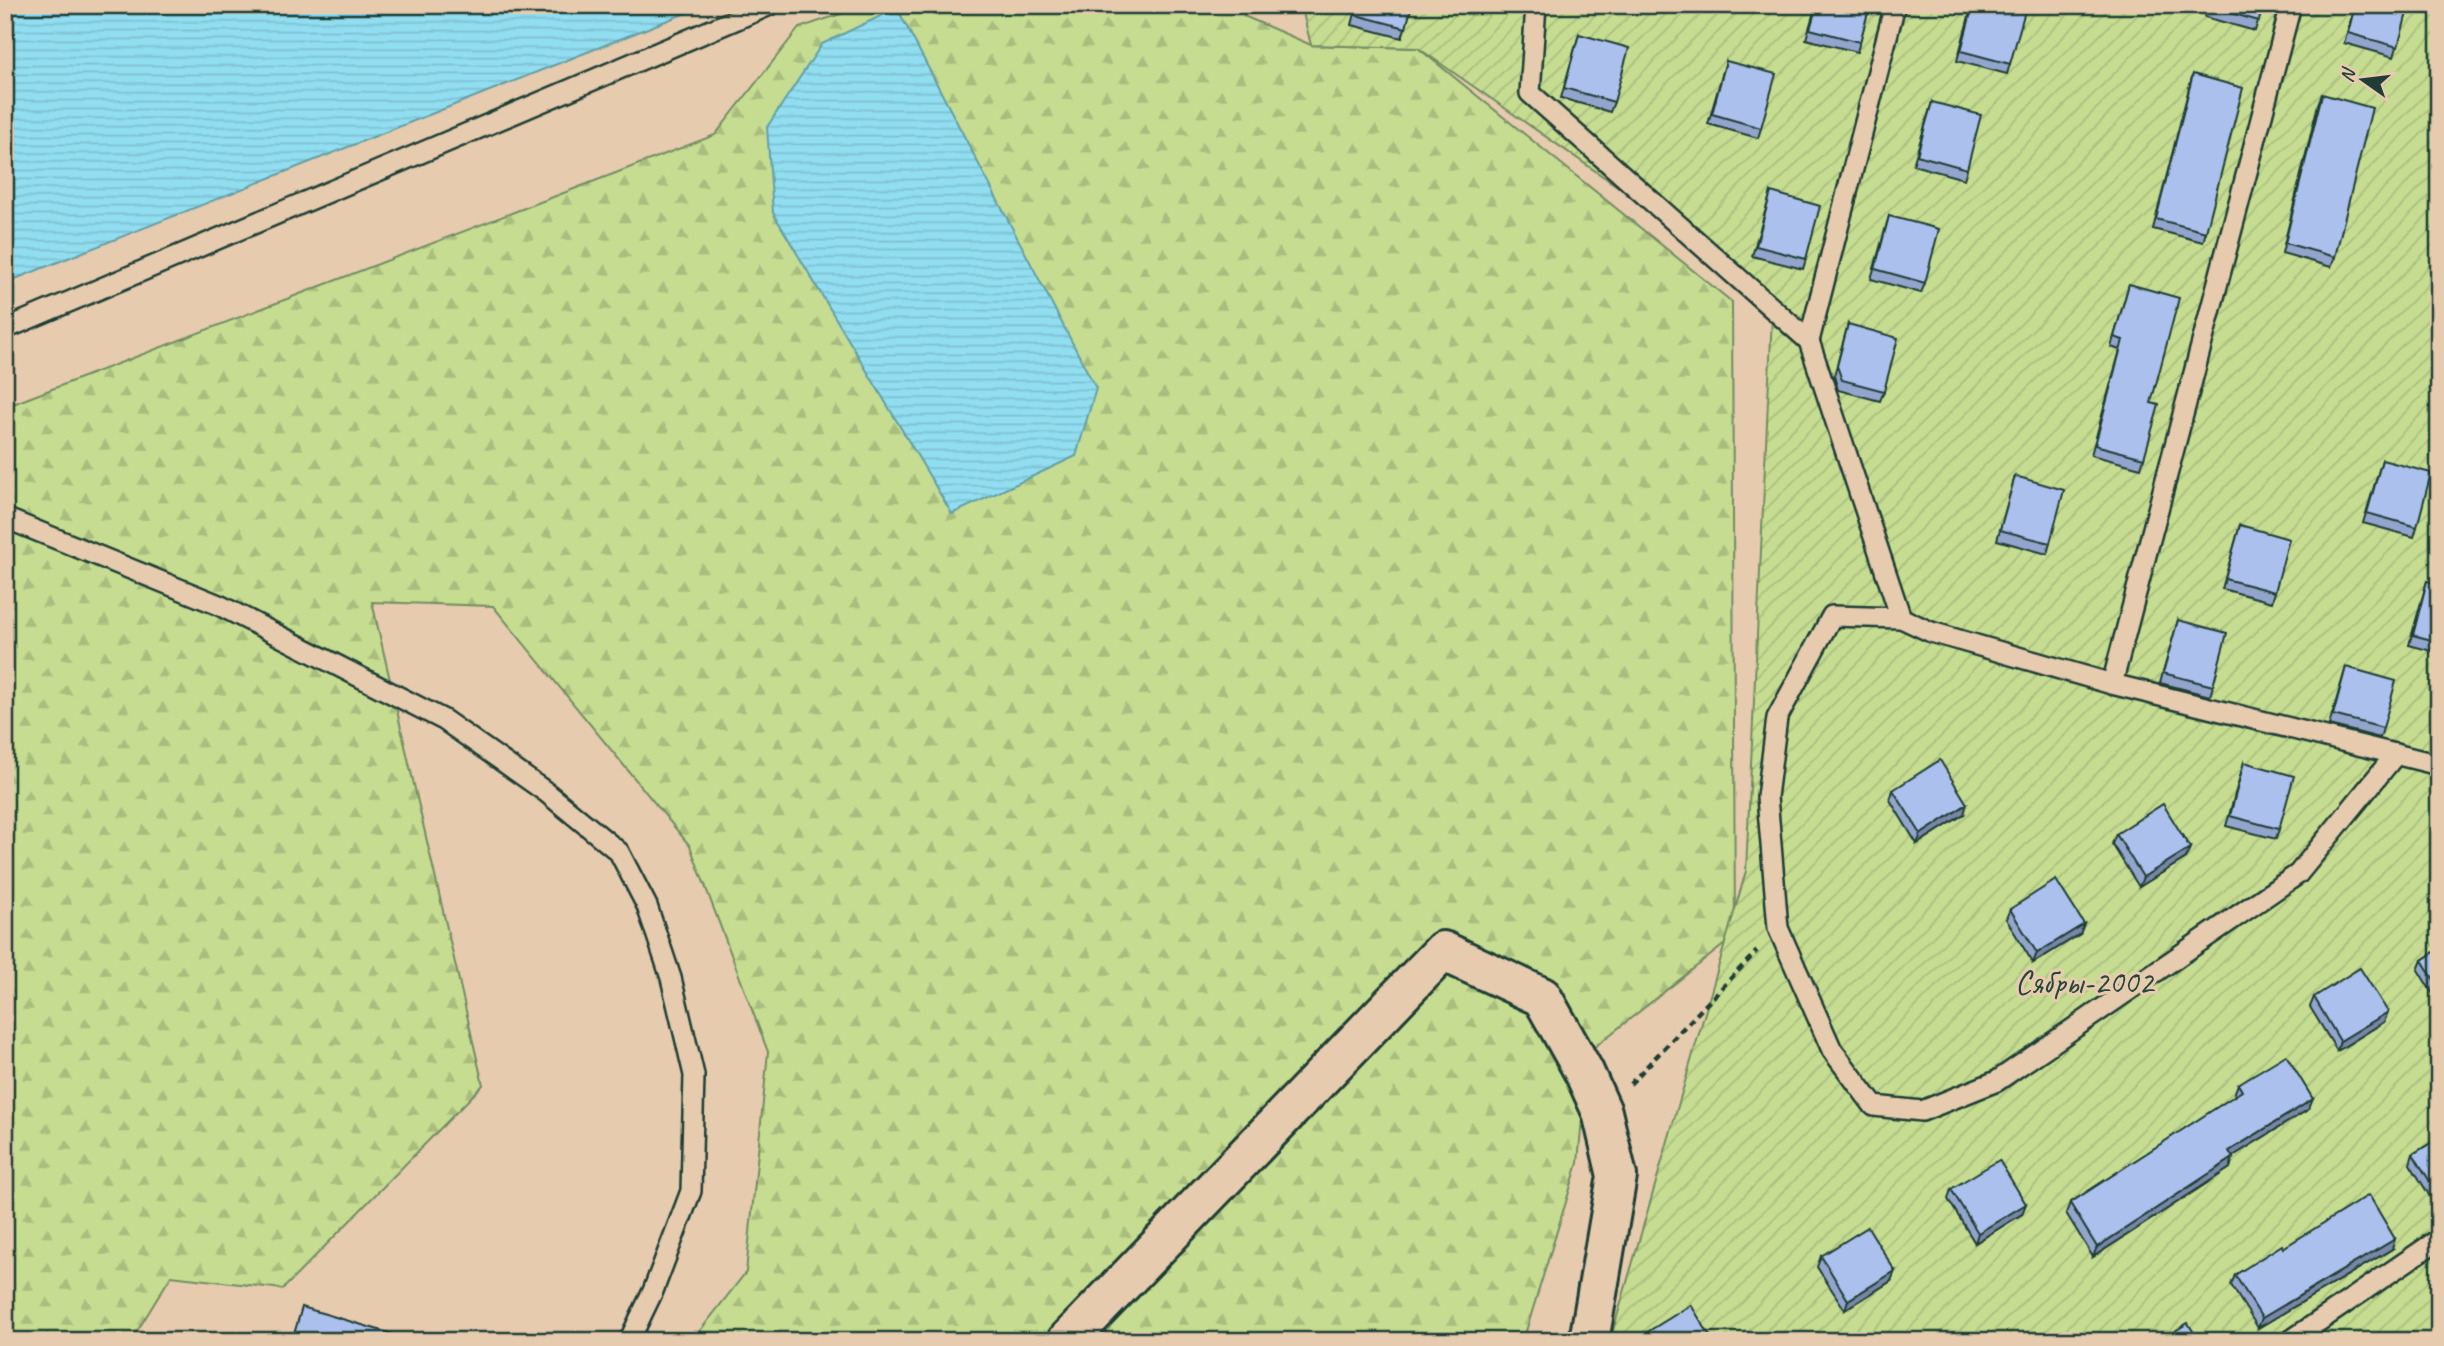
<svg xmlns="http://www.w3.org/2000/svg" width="2444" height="1346" font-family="Caveat,sans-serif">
	<defs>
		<pattern id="forest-firs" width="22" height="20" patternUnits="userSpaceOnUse" patternTransform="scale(1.75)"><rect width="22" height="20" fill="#c5dc91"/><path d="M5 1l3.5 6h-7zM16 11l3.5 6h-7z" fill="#a9be7e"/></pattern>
		<pattern id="garden-furrows" width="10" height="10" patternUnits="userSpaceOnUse" patternTransform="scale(1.75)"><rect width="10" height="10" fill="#c5dc91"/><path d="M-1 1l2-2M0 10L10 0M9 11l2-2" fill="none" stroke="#a9be7e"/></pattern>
		<pattern id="water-rules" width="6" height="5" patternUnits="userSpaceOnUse" patternTransform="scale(1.75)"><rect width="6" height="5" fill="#91def1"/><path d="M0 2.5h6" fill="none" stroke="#7dbfcf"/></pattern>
	</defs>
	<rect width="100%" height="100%" fill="#e6cbae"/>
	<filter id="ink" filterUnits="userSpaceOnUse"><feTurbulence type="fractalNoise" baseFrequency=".0143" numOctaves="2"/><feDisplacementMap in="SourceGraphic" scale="14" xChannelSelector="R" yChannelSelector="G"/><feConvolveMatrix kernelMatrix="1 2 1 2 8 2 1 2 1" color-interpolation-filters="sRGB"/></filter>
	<g filter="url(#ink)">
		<polygon fill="url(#forest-firs)" stroke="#728c62" stroke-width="2" points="867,5 1244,5 1244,16 1311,45 1418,48 1732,302 1735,936 1588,1052 1578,1163 1523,1341 692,1341 746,1272 768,1052 690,846 493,606 372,602 483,1085 283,1289 171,1276 131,1341 5,1341 5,407 715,135 799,28"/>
		<polygon fill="url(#garden-furrows)" stroke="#728c62" stroke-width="2" points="1301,5 2439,5 2439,1341 1610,1341 1746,871 1773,294 1418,48 1311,45"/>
		<g fill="url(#water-rules)" stroke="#639ea5" stroke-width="2">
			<polygon points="5,5 706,5 5,283"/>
			<polygon points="897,8 1096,388 1076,456 952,514 773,213 767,127 822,44"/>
		</g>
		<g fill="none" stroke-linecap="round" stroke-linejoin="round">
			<defs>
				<g id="lane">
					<polyline points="1536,5 1530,93 1809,341 1901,618 1931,632 2112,684 2439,765"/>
					<polyline points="5,329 770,5"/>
					<polyline points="1809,341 1895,5"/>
					<polyline points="5,518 219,605 444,720 546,792 619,852 647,906 671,978 694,1075 691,1191 653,1291 629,1341"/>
					<polyline points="1901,618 1832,616 1777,718 1767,797 1778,928 1832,1050 1874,1106 1922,1111 1997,1081 2298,874 2396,754"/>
					<polyline points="2112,684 2291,5"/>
					<polyline points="2290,1341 2439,1239"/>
				</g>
				<polyline id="street" points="1067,1341 1443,951 1542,997 1584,1072 1602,1112 1617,1176 1589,1341"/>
			</defs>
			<use href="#lane" stroke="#1f3d34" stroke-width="24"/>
			<use href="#street" stroke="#1f3d34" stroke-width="44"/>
			<polyline stroke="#1f3d34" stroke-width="4.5" stroke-dasharray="7 5" stroke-linecap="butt" points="1630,1084 1757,951"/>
			<use href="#lane" stroke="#e6cbae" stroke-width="19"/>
			<use href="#street" stroke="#e6cbae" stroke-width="38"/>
		</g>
		<g fill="#94a5cd" stroke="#1f3d34" stroke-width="2">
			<polygon points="1357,5 1412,5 1402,38 1352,25"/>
			<polygon points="1816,5 1870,5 1857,52 1806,39"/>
			<polygon points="1972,5 2005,5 2010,64 2007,74 1957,61"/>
			<polygon points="2209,5 2263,5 2255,31 2205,17"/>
			<polygon points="2355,5 2409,5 2394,57 2344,43"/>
			<polygon points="1579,34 1614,102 1610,112 1561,98"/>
			<polygon points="1726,61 1761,128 1758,138 1708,124"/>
			<polygon points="2193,74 2206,232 2203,242 2153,229 2190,84"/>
			<polygon points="2322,94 2335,257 2331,267 2282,253 2318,104"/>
			<polygon points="1932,102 1967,169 1964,179 1913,165"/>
			<polygon points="1771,192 1806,259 1803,269 1752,256"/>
			<polygon points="1889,216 1925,283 1921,293 1871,279"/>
			<polygon points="2129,284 2151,403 2144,458 2141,468 2091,455 2120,350 2111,347"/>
			<polygon points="1848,324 1884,391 1880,401 1838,390 1834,376"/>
			<polygon points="2382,460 2417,527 2414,537 2363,523"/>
			<polygon points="2015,476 2050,543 2047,554 1997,540"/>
			<polygon points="2240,525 2275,592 2272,602 2222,589"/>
			<polygon points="2427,581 2439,584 2439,653 2409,645"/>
			<polygon points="2178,620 2213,686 2210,696 2160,683"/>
			<polygon points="2346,667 2383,728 2380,738 2329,725"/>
			<polygon points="2244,762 2279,829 2276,839 2226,826"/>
			<polygon points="1893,790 1964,814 1917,844 1890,800"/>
			<polygon points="2116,834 2186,858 2139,887 2112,844"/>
			<polygon points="2010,909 2080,934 2033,963 2006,919"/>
			<polygon points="2439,949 2439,1004 2418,970 2422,960"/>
			<polygon points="2314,997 2384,1022 2337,1051 2310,1007"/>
			<polygon points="2238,1084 2309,1109 2232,1156 2230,1168 2093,1257 2066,1213 2070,1203 2235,1096 2234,1095"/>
			<polygon points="2439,1138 2439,1207 2437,1208 2410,1164 2413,1154"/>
			<polygon points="1951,1189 2022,1214 1975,1243 1948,1199"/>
			<polygon points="2283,1248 2392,1249 2258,1328 2231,1285 2235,1275"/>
			<polygon points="1821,1256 1891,1281 1845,1310 1817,1267"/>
			<polygon points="1644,1334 1713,1341 1642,1341"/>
		</g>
		<g fill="#7886a7" stroke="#1f3d34" stroke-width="2">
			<polygon points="1967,804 1964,814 1917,844 1921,834"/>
			<polygon points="2190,848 2186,858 2139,887 2143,877"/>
			<polygon points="2084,924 2080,934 2033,963 2037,953"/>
			<polygon points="2388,1012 2384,1022 2337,1051 2340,1041"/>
			<polygon points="2313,1099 2309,1109 2225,1161 2229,1151"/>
			<polygon points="2233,1158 2230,1168 2093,1257 2097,1247"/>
			<polygon points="2026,1204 2022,1214 1975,1243 1978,1233"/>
			<polygon points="2395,1239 2392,1249 2258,1328 2262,1318"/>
			<polygon points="1895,1271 1891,1281 1845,1310 1848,1300"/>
		</g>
		<g fill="#acc0ee" stroke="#1f3d34" stroke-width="2">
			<polygon points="1358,5 1412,5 1406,28 1356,15"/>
			<polygon points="1817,5 1870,5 1860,42 1810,29"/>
			<polygon points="1973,5 2005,5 2025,11 2010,64 1961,51"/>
			<polygon points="2209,5 2263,5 2259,21 2209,7"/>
			<polygon points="2355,5 2409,5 2398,47 2348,33"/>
			<polygon points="1579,34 1629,48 1614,102 1564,88"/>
			<polygon points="1726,61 1776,74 1761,128 1712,114"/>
			<polygon points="2193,74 2243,88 2206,232 2156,219"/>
			<polygon points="2322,94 2372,108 2335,257 2285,243"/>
			<polygon points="1932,102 1981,115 1967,169 1917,155"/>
			<polygon points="1771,192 1820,206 1806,259 1756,246"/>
			<polygon points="1889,216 1939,229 1925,283 1875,269"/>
			<polygon points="2129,284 2179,298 2151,403 2159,405 2144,458 2095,445 2123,340 2114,337"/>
			<polygon points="1848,324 1898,338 1884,391 1842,380 1837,366"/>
			<polygon points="2382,460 2431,473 2417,527 2367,513"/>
			<polygon points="2015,476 2064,490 2050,543 2000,530"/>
			<polygon points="2240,525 2289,539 2275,592 2225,579"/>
			<polygon points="2427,581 2439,584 2439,642 2413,635"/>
			<polygon points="2178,620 2227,633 2213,686 2163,673"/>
			<polygon points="2346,667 2396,681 2383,728 2333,715"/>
			<polygon points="1940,760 1967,804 1921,834 1893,790"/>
			<polygon points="2244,762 2294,776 2279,829 2230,816"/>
			<polygon points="2163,804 2190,848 2143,877 2116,834"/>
			<polygon points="2056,880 2084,924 2037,953 2010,909"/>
			<polygon points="2439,949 2439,988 2422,960"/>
			<polygon points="2360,968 2388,1012 2340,1041 2314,997"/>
			<polygon points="2286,1055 2313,1099 2229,1151 2233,1158 2097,1247 2070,1203 2242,1091 2238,1084"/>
			<polygon points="2439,1138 2439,1196 2413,1154"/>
			<polygon points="1999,1160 2026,1204 1978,1233 1951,1189"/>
			<polygon points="2369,1195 2395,1239 2262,1318 2235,1275 2282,1245 2283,1248"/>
			<polygon points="1868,1227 1895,1271 1848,1300 1821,1256"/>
			<polygon points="1691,1305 1713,1341 1648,1341 1644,1334"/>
			<polygon points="302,1307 399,1336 398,1341 292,1341"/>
			<polygon points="2188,1323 2199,1341 2159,1341"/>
		</g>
	</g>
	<g text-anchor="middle" stroke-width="6" stroke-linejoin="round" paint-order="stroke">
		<g font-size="33" fill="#274539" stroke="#e6cbae">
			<text x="2084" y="993">Сябры-2002</text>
		</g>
	</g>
	<rect width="2444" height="1346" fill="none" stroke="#e6cbae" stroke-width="28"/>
	<rect x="14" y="14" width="2416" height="1318" fill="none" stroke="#1f3d34" stroke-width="2.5" filter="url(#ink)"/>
	<g transform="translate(2363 80) rotate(284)" stroke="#e6cbae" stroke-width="5" paint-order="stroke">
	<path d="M0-5L12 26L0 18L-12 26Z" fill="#1f3d34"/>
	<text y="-10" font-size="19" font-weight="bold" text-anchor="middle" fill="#1f3d34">N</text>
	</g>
</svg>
